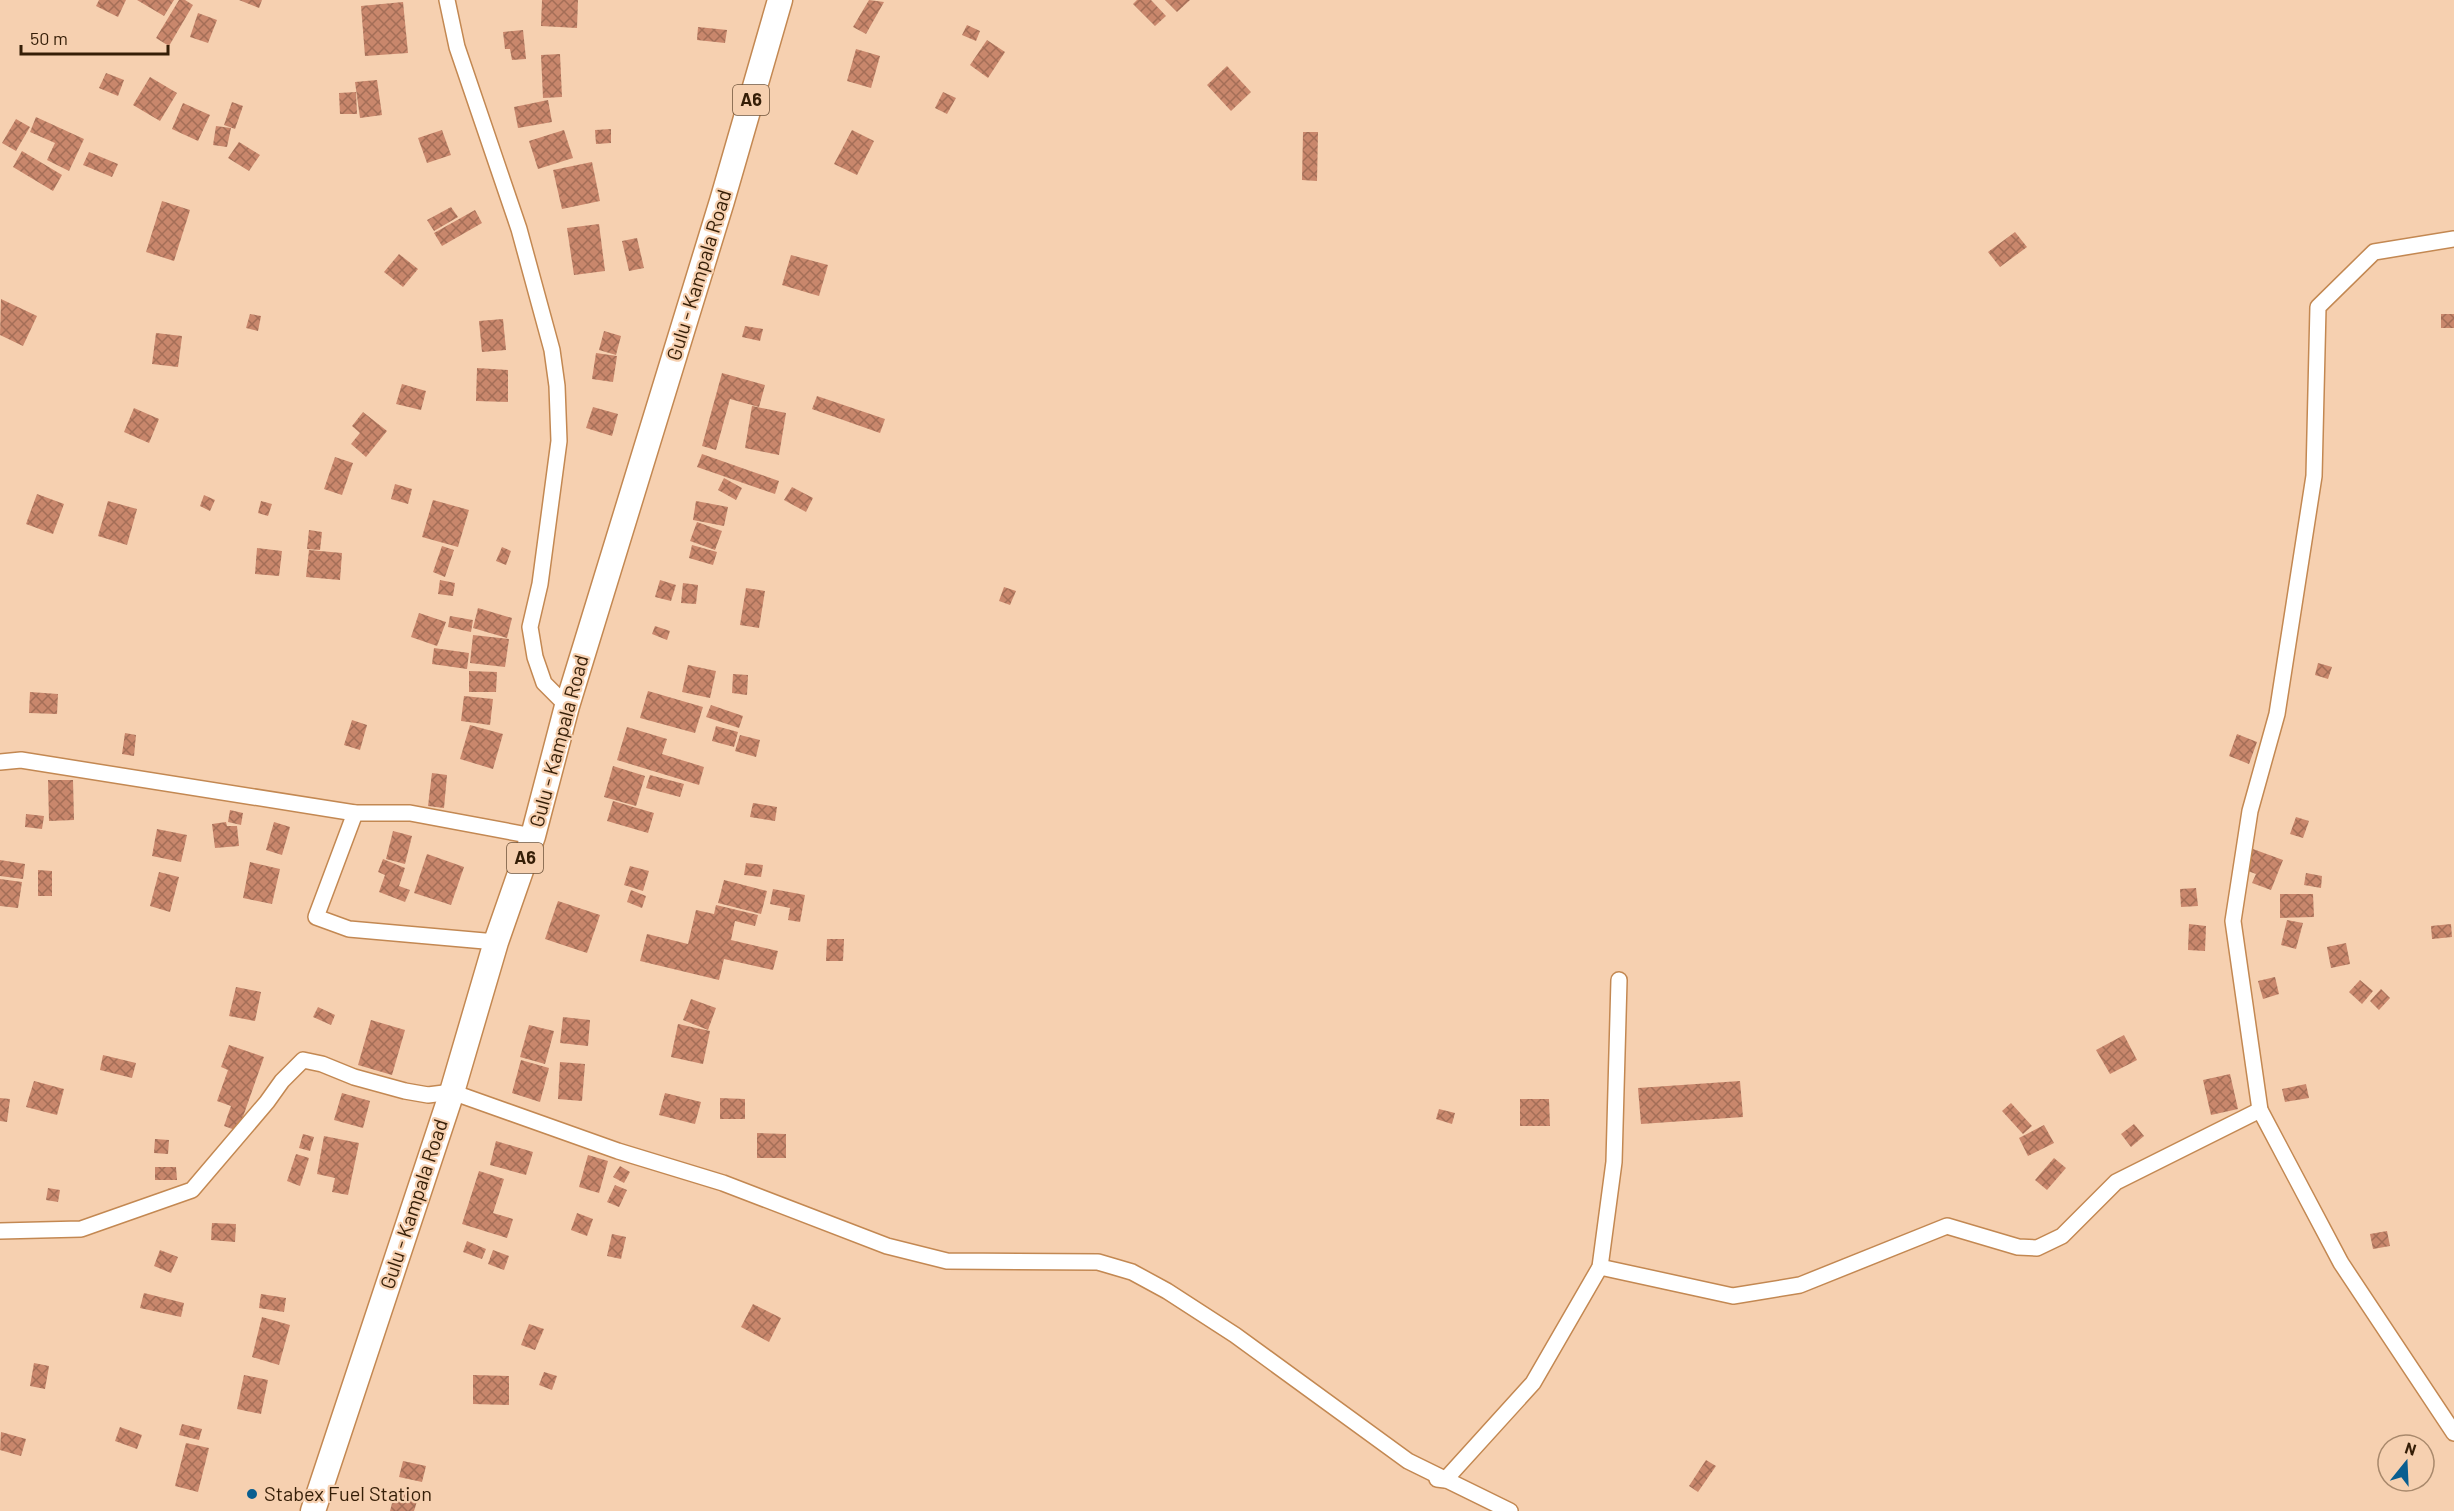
<svg xmlns="http://www.w3.org/2000/svg" width="2454" height="1511" font-family="Barlow,sans-serif">
	<defs>
		<pattern id="building-cross-hatch" width="8" height="8" patternUnits="userSpaceOnUse" patternTransform="scale(1.5)"><rect width="8" height="8" fill="#c9876c"/><path d="M0 0l8 8M0 8l8-8" fill="none" stroke="#a46e57"/></pattern>
	</defs>
	<rect width="100%" height="100%" fill="#f6d0b0"/>
	<g fill="url(#building-cross-hatch)">
		<polygon points="99,0 126,0 118,17 96,6"/>
		<polygon points="137,0 174,0 164,16"/>
		<polygon points="179,0 185,0 193,5 169,46 156,38"/>
		<polygon points="239,0 262,0 259,8"/>
		<polygon points="542,0 578,0 577,28 541,26"/>
		<polygon points="869,0 884,2 866,34 853,27"/>
		<polygon points="1137,0 1151,0 1166,16 1155,26 1133,4"/>
		<polygon points="1165,0 1190,0 1177,12"/>
		<polygon points="403,2 408,53 365,56 361,6"/>
		<polygon points="198,13 217,20 208,43 190,37"/>
		<polygon points="967,25 980,31 976,41 962,35"/>
		<polygon points="698,27 727,30 725,43 697,40"/>
		<polygon points="523,30 526,59 512,60 510,49 505,49 503,32"/>
		<polygon points="987,40 1005,52 988,78 970,65"/>
		<polygon points="856,49 880,56 871,88 847,81"/>
		<polygon points="560,54 562,97 543,98 541,55"/>
		<polygon points="1227,66 1251,92 1231,111 1207,85"/>
		<polygon points="106,73 124,80 118,96 99,88"/>
		<polygon points="150,77 177,93 160,121 133,105"/>
		<polygon points="377,80 382,115 360,118 355,82"/>
		<polygon points="356,92 357,114 340,114 339,93"/>
		<polygon points="943,92 956,98 947,114 935,108"/>
		<polygon points="548,100 552,122 518,128 514,107"/>
		<polygon points="232,102 243,106 235,129 224,125"/>
		<polygon points="183,103 210,115 198,141 172,129"/>
		<polygon points="36,117 84,139 69,171 47,160 55,143 30,132"/>
		<polygon points="16,119 30,127 16,151 2,143"/>
		<polygon points="216,126 231,128 227,147 213,145"/>
		<polygon points="611,129 611,143 596,144 595,130"/>
		<polygon points="442,130 451,155 427,163 418,138"/>
		<polygon points="564,130 573,158 538,169 529,141"/>
		<polygon points="852,130 874,141 857,175 834,164"/>
		<polygon points="1303,132 1318,132 1317,181 1302,180"/>
		<polygon points="239,142 260,155 249,171 228,158"/>
		<polygon points="22,151 62,175 53,191 13,167"/>
		<polygon points="89,152 118,164 112,177 83,165"/>
		<polygon points="592,162 600,201 562,209 553,170"/>
		<polygon points="162,201 190,210 174,261 146,252"/>
		<polygon points="451,207 458,217 434,231 427,220"/>
		<polygon points="475,210 482,223 442,246 434,233"/>
		<polygon points="599,224 605,271 574,275 567,228"/>
		<polygon points="2015,232 2027,247 2000,267 1988,252"/>
		<polygon points="637,238 644,268 629,271 622,241"/>
		<polygon points="399,254 418,269 403,287 384,272"/>
		<polygon points="791,255 828,265 819,296 782,285"/>
		<polygon points="1,299 37,316 23,346 0,335"/>
		<polygon points="250,314 261,316 258,331 246,328"/>
		<rect x="2441" y="314" width="13" height="14"/>
		<polygon points="503,319 506,350 482,352 479,321"/>
		<polygon points="745,326 763,329 760,341 742,337"/>
		<polygon points="604,331 621,336 616,355 599,350"/>
		<polygon points="156,333 182,336 178,367 152,364"/>
		<polygon points="596,353 617,356 613,382 592,379"/>
		<polygon points="477,368 508,370 508,402 476,401"/>
		<polygon points="722,373 765,385 759,407 730,399 716,450 702,446"/>
		<polygon points="402,384 426,391 421,410 396,404"/>
		<polygon points="817,396 885,419 880,433 812,409"/>
		<polygon points="752,406 786,413 779,455 745,448"/>
		<polygon points="593,407 618,414 612,436 586,428"/>
		<polygon points="134,408 159,419 149,443 124,432"/>
		<polygon points="363,412 387,431 366,457 351,444 360,433 352,426"/>
		<polygon points="702,454 779,481 775,494 697,467"/>
		<polygon points="335,457 353,463 342,495 324,489"/>
		<polygon points="724,478 742,488 736,500 718,490"/>
		<polygon points="395,484 412,489 408,504 391,499"/>
		<polygon points="792,487 813,498 806,512 784,500"/>
		<polygon points="37,494 64,504 53,534 26,524"/>
		<polygon points="204,495 215,500 210,511 200,506"/>
		<polygon points="433,500 469,510 458,547 422,537"/>
		<polygon points="108,501 137,509 127,545 98,536"/>
		<polygon points="261,501 272,504 268,516 258,513"/>
		<polygon points="696,501 728,507 724,526 693,520"/>
		<polygon points="697,522 722,531 715,550 690,541"/>
		<polygon points="309,530 322,532 320,550 307,549"/>
		<polygon points="692,545 717,552 713,565 689,558"/>
		<polygon points="442,546 454,550 445,577 433,572"/>
		<polygon points="502,547 511,551 506,565 496,561"/>
		<polygon points="257,548 282,551 279,576 255,574"/>
		<polygon points="309,550 342,553 340,580 306,577"/>
		<polygon points="440,580 455,583 453,596 438,594"/>
		<polygon points="660,580 676,585 671,601 655,597"/>
		<polygon points="683,583 698,585 696,604 681,603"/>
		<polygon points="1004,587 1016,591 1010,605 999,601"/>
		<polygon points="746,588 765,591 759,628 740,625"/>
		<polygon points="478,608 512,618 507,638 473,628"/>
		<polygon points="419,613 446,622 437,646 411,637"/>
		<polygon points="450,616 473,620 471,632 448,627"/>
		<polygon points="655,626 670,631 667,640 652,634"/>
		<polygon points="473,635 509,639 505,667 470,663"/>
		<polygon points="434,648 469,653 467,669 432,664"/>
		<polygon points="2318,663 2332,667 2328,679 2315,675"/>
		<polygon points="688,665 716,671 710,698 682,692"/>
		<polygon points="469,671 497,672 496,692 469,692"/>
		<polygon points="733,674 748,675 747,695 732,693"/>
		<polygon points="648,691 703,707 695,733 640,718"/>
		<polygon points="30,692 58,694 57,714 29,713"/>
		<polygon points="464,696 493,699 490,725 461,721"/>
		<polygon points="711,705 743,716 739,728 706,717"/>
		<polygon points="352,720 367,725 360,750 344,745"/>
		<polygon points="470,725 503,734 493,769 460,759"/>
		<polygon points="716,726 738,732 734,747 712,741"/>
		<polygon points="627,727 667,739 662,754 704,767 699,785 617,760"/>
		<polygon points="125,733 136,735 134,756 122,754"/>
		<polygon points="2237,734 2257,742 2249,764 2229,756"/>
		<polygon points="740,735 760,740 756,757 735,751"/>
		<polygon points="613,766 645,776 636,806 604,797"/>
		<polygon points="432,773 447,775 444,808 428,806"/>
		<polygon points="650,775 684,784 680,797 646,788"/>
		<polygon points="48,780 73,780 74,820 49,821"/>
		<polygon points="613,801 654,813 648,833 607,821"/>
		<polygon points="753,803 777,807 775,821 750,817"/>
		<polygon points="230,810 243,813 241,825 228,822"/>
		<polygon points="26,814 44,816 42,829 25,827"/>
		<polygon points="2296,817 2309,821 2303,838 2290,834"/>
		<polygon points="226,822 227,826 237,826 239,846 215,848 212,824"/>
		<polygon points="274,822 290,827 282,855 266,850"/>
		<polygon points="157,829 187,835 181,862 152,856"/>
		<polygon points="393,831 412,836 405,864 386,859"/>
		<polygon points="2253,849 2283,860 2271,890 2252,883 2256,874 2245,870"/>
		<polygon points="427,854 464,867 451,905 414,893"/>
		<polygon points="383,859 405,868 399,886 410,890 405,902 379,892 385,875 378,872"/>
		<polygon points="0,860 25,864 23,879 0,876"/>
		<polygon points="250,862 280,869 272,904 243,898"/>
		<polygon points="746,863 763,865 761,877 744,875"/>
		<polygon points="630,866 649,871 643,891 624,885"/>
		<polygon points="38,870 52,871 52,896 38,896"/>
		<polygon points="159,872 179,877 170,912 150,906"/>
		<polygon points="2306,873 2322,876 2321,888 2304,885"/>
		<polygon points="0,879 22,882 18,908 0,906"/>
		<polygon points="724,880 767,891 761,914 718,903"/>
		<polygon points="2196,888 2198,906 2181,907 2180,889"/>
		<polygon points="773,889 805,895 800,922 788,920 790,908 770,904"/>
		<polygon points="631,890 646,896 642,908 627,902"/>
		<polygon points="2280,894 2313,894 2314,917 2280,918"/>
		<polygon points="558,901 600,915 587,953 545,939"/>
		<polygon points="716,905 758,915 755,926 735,921 731,940 778,951 773,970 724,959 719,980 640,961 647,934 688,944 696,910 714,914"/>
		<polygon points="2287,920 2303,923 2296,949 2281,945"/>
		<polygon points="2189,924 2206,926 2205,951 2188,950"/>
		<polygon points="2451,924 2452,937 2432,939 2431,926"/>
		<polygon points="827,939 844,939 843,961 826,961"/>
		<polygon points="2346,943 2350,964 2331,968 2327,947"/>
		<polygon points="2275,977 2279,994 2263,999 2258,981"/>
		<polygon points="2360,980 2373,991 2362,1004 2349,992"/>
		<polygon points="236,987 261,992 255,1021 229,1016"/>
		<polygon points="2381,989 2390,998 2379,1010 2370,1001"/>
		<polygon points="691,999 716,1008 708,1030 683,1020"/>
		<polygon points="318,1007 335,1015 331,1025 313,1017"/>
		<polygon points="563,1017 590,1020 588,1046 560,1043"/>
		<polygon points="371,1020 405,1030 392,1075 358,1065"/>
		<polygon points="678,1024 710,1031 703,1064 671,1057"/>
		<polygon points="529,1025 554,1031 545,1064 520,1057"/>
		<polygon points="2124,1035 2137,1060 2110,1074 2096,1050"/>
		<polygon points="229,1045 264,1057 238,1131 224,1126 231,1106 217,1101 228,1070 221,1067"/>
		<polygon points="103,1055 136,1063 132,1078 100,1070"/>
		<polygon points="521,1060 549,1068 540,1102 512,1093"/>
		<polygon points="560,1062 585,1064 582,1101 558,1099"/>
		<polygon points="2230,1074 2238,1109 2211,1115 2203,1080"/>
		<polygon points="34,1081 64,1089 57,1115 26,1107"/>
		<polygon points="1740,1081 1743,1117 1641,1124 1638,1088"/>
		<polygon points="2306,1084 2309,1098 2285,1102 2282,1089"/>
		<polygon points="342,1093 370,1101 363,1128 334,1120"/>
		<polygon points="665,1093 701,1102 695,1124 659,1115"/>
		<polygon points="0,1098 10,1099 7,1122 0,1121"/>
		<polygon points="720,1098 745,1099 745,1119 720,1119"/>
		<polygon points="1520,1099 1549,1099 1550,1126 1520,1126"/>
		<polygon points="2011,1103 2032,1126 2023,1134 2002,1111"/>
		<polygon points="1439,1109 1455,1113 1452,1124 1436,1119"/>
		<polygon points="2134,1124 2144,1136 2131,1147 2121,1134"/>
		<polygon points="2044,1125 2054,1143 2028,1156 2019,1138"/>
		<polygon points="757,1133 786,1134 786,1158 757,1158"/>
		<polygon points="303,1134 314,1137 310,1151 299,1148"/>
		<polygon points="324,1136 359,1143 348,1195 332,1192 335,1178 317,1174"/>
		<polygon points="155,1139 169,1140 168,1154 154,1153"/>
		<polygon points="496,1141 533,1152 526,1175 490,1165"/>
		<polygon points="296,1154 309,1158 300,1186 287,1181"/>
		<polygon points="588,1155 608,1161 599,1193 579,1187"/>
		<polygon points="2054,1158 2066,1168 2047,1190 2035,1180"/>
		<polygon points="620,1166 630,1172 624,1183 613,1177"/>
		<polygon points="155,1167 176,1167 177,1180 155,1180"/>
		<polygon points="479,1171 504,1179 493,1213 513,1219 507,1238 462,1224"/>
		<polygon points="615,1185 627,1190 619,1207 607,1202"/>
		<polygon points="48,1188 60,1190 58,1202 46,1200"/>
		<polygon points="577,1213 593,1219 587,1236 571,1230"/>
		<polygon points="212,1223 236,1224 235,1242 211,1240"/>
		<polygon points="2387,1231 2390,1246 2373,1249 2370,1234"/>
		<polygon points="612,1234 626,1237 621,1259 607,1256"/>
		<polygon points="467,1241 486,1249 482,1259 463,1252"/>
		<polygon points="160,1250 178,1257 171,1273 154,1266"/>
		<polygon points="493,1250 509,1256 504,1270 488,1264"/>
		<polygon points="144,1293 184,1303 181,1317 140,1308"/>
		<polygon points="261,1294 286,1298 284,1312 259,1308"/>
		<polygon points="753,1304 781,1318 769,1342 741,1327"/>
		<polygon points="262,1317 290,1325 279,1365 252,1357"/>
		<polygon points="529,1324 544,1329 535,1350 521,1345"/>
		<polygon points="34,1363 49,1366 45,1389 30,1386"/>
		<polygon points="544,1372 557,1376 552,1390 539,1385"/>
		<polygon points="244,1375 268,1380 261,1414 237,1409"/>
		<polygon points="473,1375 509,1376 509,1405 473,1404"/>
		<polygon points="182,1424 202,1429 199,1440 179,1435"/>
		<polygon points="120,1427 142,1435 137,1449 115,1441"/>
		<polygon points="1,1432 26,1439 21,1456 0,1450"/>
		<polygon points="186,1443 209,1448 198,1492 175,1486"/>
		<polygon points="1706,1460 1716,1466 1698,1492 1689,1486"/>
		<polygon points="403,1461 426,1466 422,1482 399,1477"/>
		<polygon points="395,1492 418,1498 414,1511 390,1511"/>
	</g>
	<g fill="none" stroke-linecap="round" stroke-linejoin="round">
		<defs>
			<g id="minor">
				<polyline points="447,0 457,47 519,229 552,350 557,386 559,441 540,584 530,627 535,657 544,683 567,706"/>
				<polyline points="2454,239 2374,252 2318,307 2314,476 2277,714 2250,811 2233,921 2260,1110 2341,1263 2454,1433"/>
				<polyline points="0,762 21,760 355,813 410,813 533,836"/>
				<polyline points="355,813 316,917 349,929 496,942"/>
				<polyline points="0,1231 81,1229 192,1190 267,1102 282,1081 303,1060 322,1064 354,1077 405,1091 428,1095 452,1092 618,1151 723,1183 887,1246 947,1261 1098,1262 1132,1272 1167,1291 1235,1335 1408,1461 1510,1511"/>
				<polyline points="1600,1267 1733,1296 1800,1285 1947,1226 2018,1247 2037,1248 2062,1236 2116,1182 2260,1110"/>
				<polyline points="1437,1479 1445,1480 1533,1383 1600,1267 1614,1162 1619,980"/>
			</g>
			<polyline id="primary" points="313,1511 452,1092 496,942 533,836 567,706 722,201 780,0"/>
		</defs>
		<use href="#minor" stroke="#c38852" stroke-width="18"/>
		<use href="#primary" stroke="#c38852" stroke-width="27"/>
		<use href="#minor" stroke="#fff" stroke-width="15"/>
		<use href="#primary" stroke="#fff" stroke-width="24"/>
	</g>
	<circle fill="#095e90" stroke="#f6d0b0" stroke-width="2" cx="252" cy="1494" r="6"/>
	<g text-anchor="middle" stroke-width="4.5" stroke-linejoin="round" paint-order="stroke">
		<g fill="#f6d0b0" stroke="#6f533a" stroke-width="1.5">
			<rect x="733" y="85" width="36" height="30" rx="4.5"/>
			<rect x="507" y="843" width="36" height="30" rx="4.5"/>
		</g>
		<g font-size="18" font-weight="bold" fill="#351e07">
			<text x="751" y="106">A6</text>
			<text x="525" y="864">A6</text>
		</g>
		<g font-size="20" fill="#351e07" stroke="#f6d0b0">
			<text transform="translate(699 275) rotate(-73)" y="7">Gulu - Kampala Road</text>
			<text transform="translate(559 741) rotate(-75)" y="7">Gulu - Kampala Road</text>
			<text transform="translate(414 1204) rotate(-72)" y="7">Gulu - Kampala Road</text>
		</g>
		<g font-size="20" fill="#351e07" stroke="#f6d0b0" text-anchor="start">
			<text x="264" y="1501">Stabex Fuel Station</text>
		</g>
	</g>
	<g transform="translate(2406 1463) rotate(18)"><circle r="28" fill="#f6d0b0" stroke="#a9896c" stroke-width="1.5"/>
	<path d="M0-4.5L10 22L0 15L-10 22Z" fill="#095e90"/>
	<text y="-9" font-size="16" font-weight="bold" text-anchor="middle" fill="#351e07">N</text>
	</g>
	<path d="M21 45v9h147v-9" fill="none" stroke="#351e07" stroke-width="3"/>
	<text x="30" y="45" font-size="18" fill="#351e07" stroke="#f6d0b0" stroke-width="4.5" paint-order="stroke">50 m</text>
</svg>
